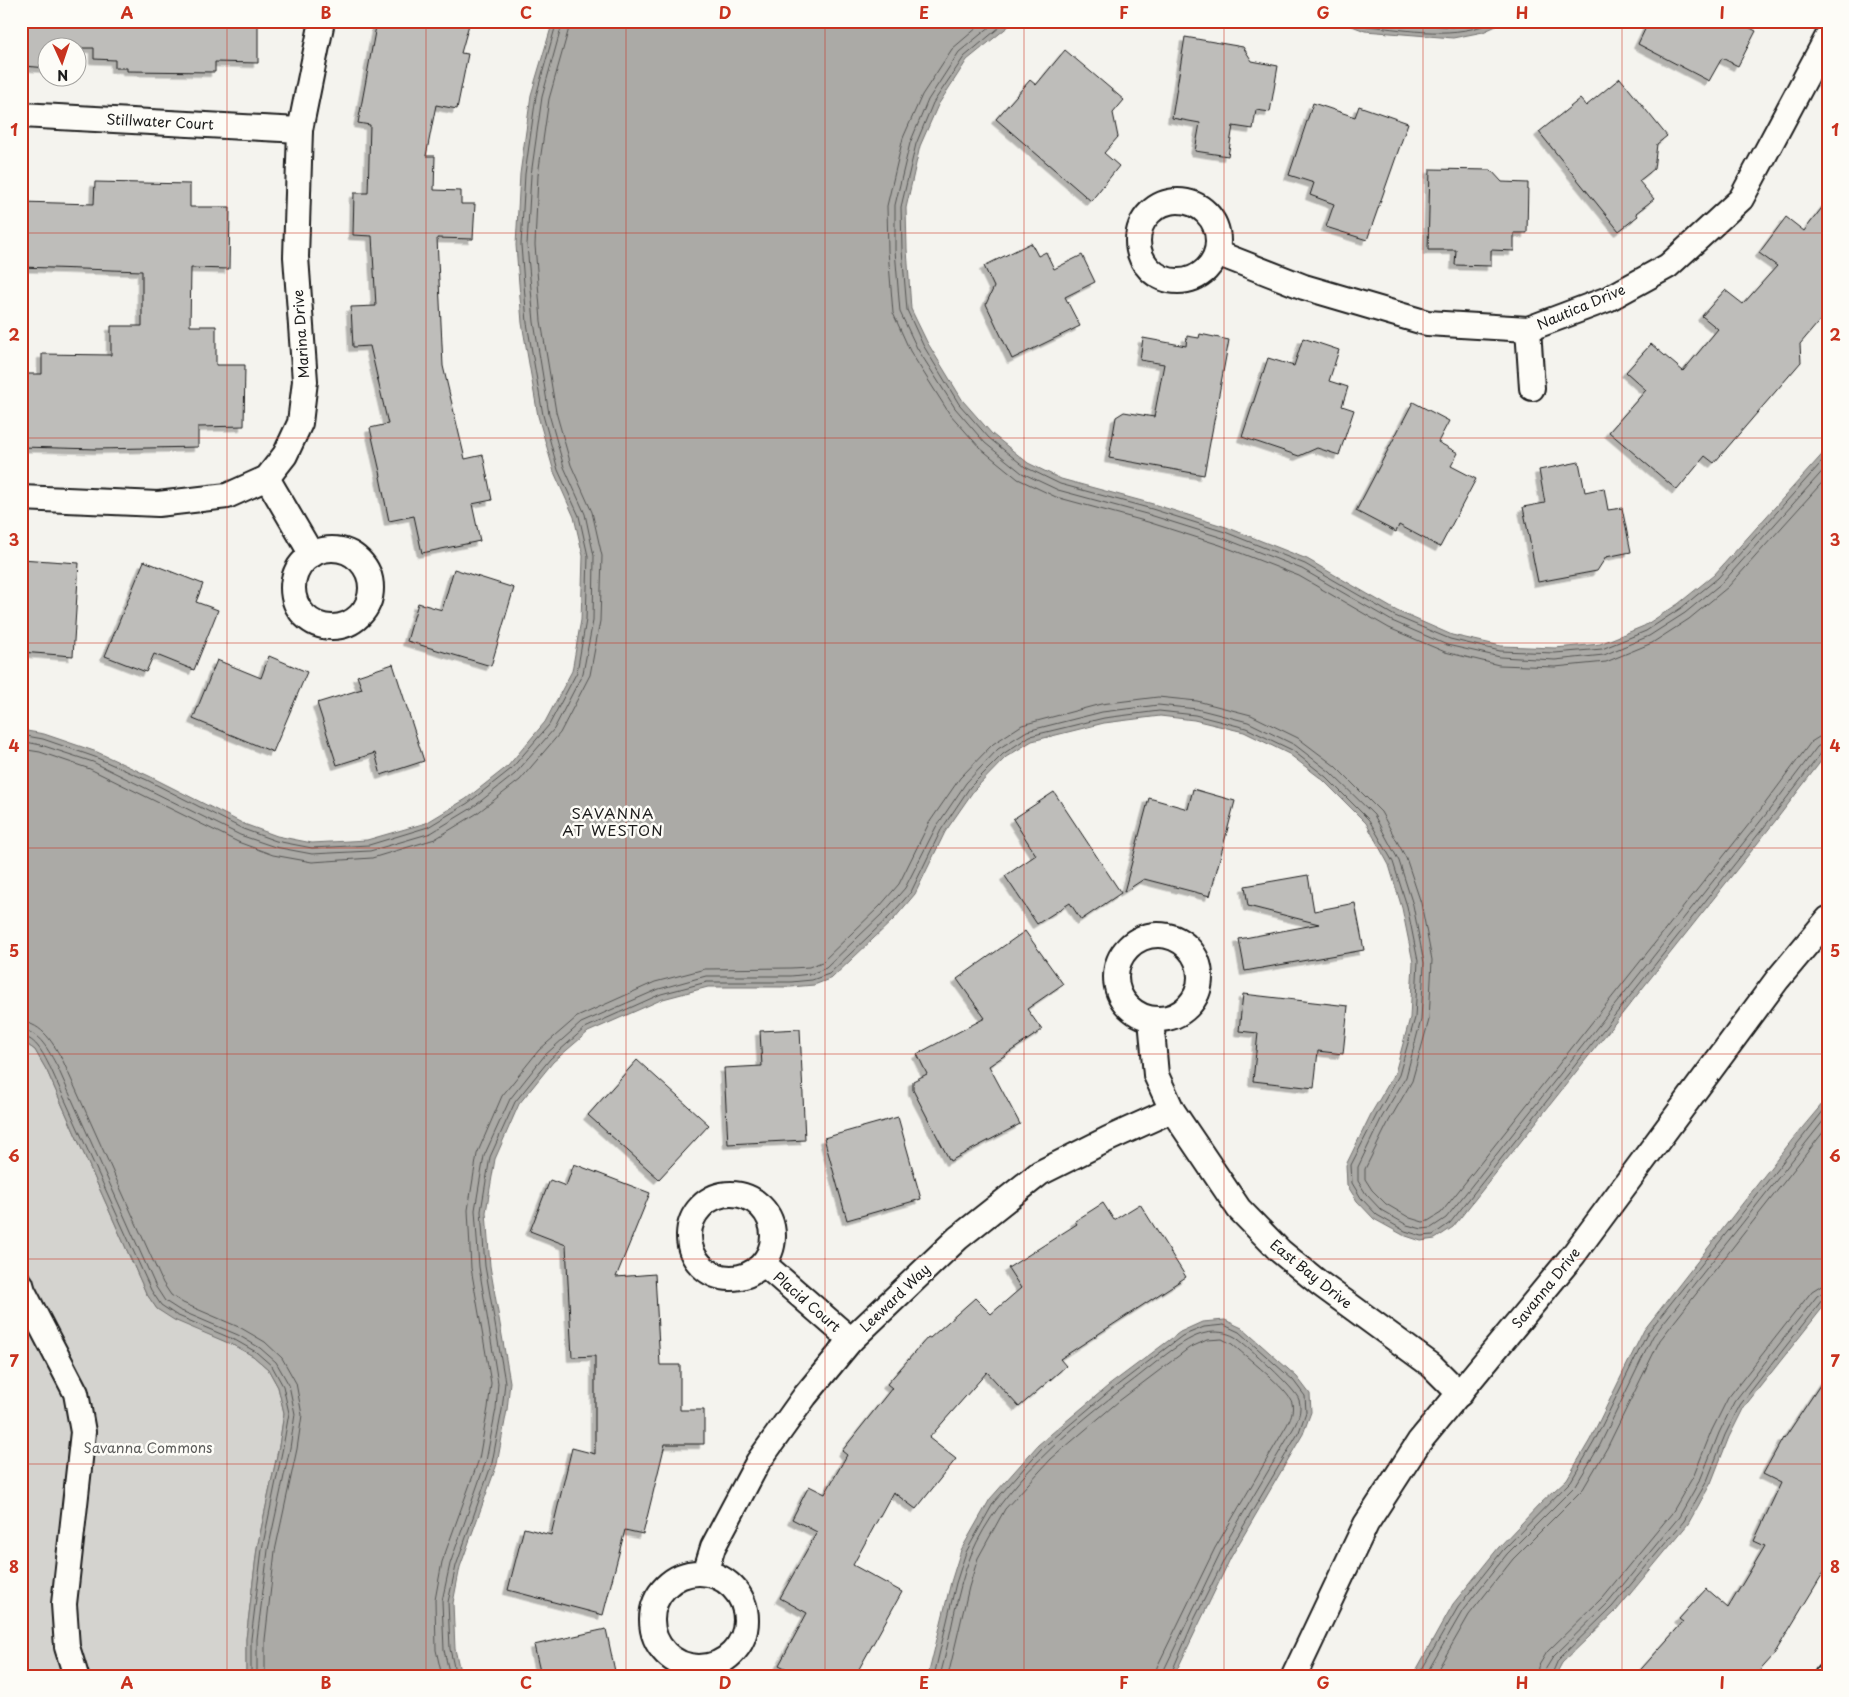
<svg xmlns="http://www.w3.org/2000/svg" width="1849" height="1697" font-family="'Playpen Sans',sans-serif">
	<defs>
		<filter id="shadow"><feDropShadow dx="-4.5" dy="4.5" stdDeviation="0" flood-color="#0004"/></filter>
	</defs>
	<rect width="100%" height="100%" fill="#f4f3ee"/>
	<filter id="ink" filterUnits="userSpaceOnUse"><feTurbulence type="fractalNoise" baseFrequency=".02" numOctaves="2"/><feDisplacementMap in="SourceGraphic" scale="10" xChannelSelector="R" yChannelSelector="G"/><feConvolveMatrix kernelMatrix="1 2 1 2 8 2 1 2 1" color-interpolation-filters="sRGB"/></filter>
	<g filter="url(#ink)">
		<polygon fill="#d4d3cf" stroke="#787876" points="21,1040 35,1050 47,1071 146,1293 157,1309 233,1345 253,1356 268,1369 278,1387 284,1413 279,1446 257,1548 246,1639 246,1676 21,1676"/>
		<g fill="#abaaa6" stroke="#72716f">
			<polygon points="553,21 1015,21 967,60 938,105 920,146 906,208 907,249 911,309 927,342 963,401 992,434 1028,463 1061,479 1153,504 1226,527 1307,559 1397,611 1452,635 1501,646 1555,648 1600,644 1644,626 1678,604 1714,575 1828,448 1828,752 1776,820 1453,1227 1435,1239 1421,1241 1403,1235 1374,1219 1357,1201 1347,1185 1346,1165 1372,1112 1395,1073 1410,1018 1413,962 1402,908 1389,865 1366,823 1323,780 1289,754 1244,732 1194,720 1160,716 1104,723 1032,741 1006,757 974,790 945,832 915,894 894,919 832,978 814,985 791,987 708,987 663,999 588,1032 553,1062 519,1104 495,1159 486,1212 490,1266 510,1382 507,1410 497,1464 460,1567 453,1603 455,1649 461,1676 246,1676 246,1639 257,1548 279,1446 284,1413 278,1387 268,1369 253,1356 233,1345 174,1320 157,1309 146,1293 47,1071 35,1050 21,1040 21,730 44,734 97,752 149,776 244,824 277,836 312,843 367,840 426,823 466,799 508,766 545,722 572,671 581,620 583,556 574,517 554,472 538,416 522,323 516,245 520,174 531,95"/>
			<polygon points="1339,21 1507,21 1483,32 1453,38 1365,31"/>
			<polygon points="1828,1097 1828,1301 1744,1407 1729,1437 1711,1483 1688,1524 1616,1611 1562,1663 1555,1676 1413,1676 1453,1604 1499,1547 1541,1503 1567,1479 1590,1440 1644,1330 1792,1140"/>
			<polygon points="1225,1320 1242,1328 1297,1377 1310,1394 1311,1412 1303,1434 1231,1557 1174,1676 928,1676 951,1582 961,1550 990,1499 1038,1445 1108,1386 1180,1332 1202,1322"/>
		</g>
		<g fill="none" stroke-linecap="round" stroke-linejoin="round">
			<g stroke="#555553" stroke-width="1">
				<polyline points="985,21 952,49 922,95 903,138 887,206 888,251 893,313 910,351 949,413 980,448 1018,479 1056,497 1148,522 1220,545 1299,576 1389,628 1445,652 1499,665 1555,667 1606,662 1652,643 1689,619 1728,587 1828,476"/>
				<polyline points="997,21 959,52 928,100 910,143 895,205 895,250 900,312 917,348 955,408 985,443 1022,473 1058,490 1150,515 1223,538 1302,569 1392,621 1447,645 1500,657 1555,660 1604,655 1649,636 1685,613 1723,582 1828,465"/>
				<polyline points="1007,21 964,57 933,103 916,144 901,207 902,250 907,310 923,345 959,404 989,438 1025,467 1060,484 1152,509 1225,532 1305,564 1395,616 1450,639 1500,651 1555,653 1602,649 1646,631 1681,608 1718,578 1828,455"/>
				<path d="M1354 21 1367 26C1410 30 1455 40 1495 21"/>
				<polyline points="1382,21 1452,27 1481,21"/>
				<polyline points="21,735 43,739 95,757 147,780 243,829 276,841 312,848 369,845 428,827 468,803 511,769 549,725 577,672 586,620 588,556 579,516 558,470 543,415 527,323 521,245 525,174 536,96 557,21"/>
				<polyline points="21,741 41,745 93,762 240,835 275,847 312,854 370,851 431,833 472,808 515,774 554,729 583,673 593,621 594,556 585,514 564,467 549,414 534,322 527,245 531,175 542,97 563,21"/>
				<polyline points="21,749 40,752 90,769 238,842 273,855 312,862 372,858 435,839 476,814 520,780 560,733 590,675 600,621 602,556 592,512 571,465 556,412 541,321 535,245 538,175 549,99 571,21"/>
				<path d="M21 1022C43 1023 54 1045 63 1061L163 1283 171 1295 183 1303 241 1328 265 1342 282 1358 296 1383 302 1415 297 1449 275 1551 265 1640V1676"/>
				<path d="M21 1030C40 1031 49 1052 57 1066L156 1287 165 1301 179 1310 238 1335 260 1348 276 1362 289 1385 295 1414 290 1448 268 1550 257 1639V1676"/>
				<path d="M21 1036C37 1038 44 1056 51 1069L151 1290 161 1305 176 1315 235 1340 256 1352 272 1366 283 1386 289 1413 283 1447 262 1549 251 1639V1676"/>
				<polyline points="442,1676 436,1650 435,1600 442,1562 479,1459 488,1408 491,1383 471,1268 468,1210 477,1154 502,1096 539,1050 577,1017 655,982 705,969 791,968 809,967 822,962 880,906 899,884 929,823 960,778 993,744 1022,725 1101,704 1158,697 1197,701 1251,715 1298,738 1335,766 1381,812 1406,858 1421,903 1432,960 1429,1020 1412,1081 1389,1121 1365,1169 1365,1179 1372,1190 1386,1204 1410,1218 1423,1222 1428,1221 1441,1213 1761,809 1811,742 1819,737 1828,735"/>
				<polyline points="450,1676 444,1650 442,1601 450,1564 486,1461 496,1409 498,1383 479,1267 475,1210 484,1156 510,1099 545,1055 581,1023 659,989 706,976 791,976 811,974 826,968 885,911 905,888 936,827 966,783 998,749 1027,731 1102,712 1158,705 1197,709 1248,722 1295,745 1330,772 1374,815 1399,861 1413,905 1424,963 1421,1020 1406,1077 1382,1117 1358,1167 1358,1181 1366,1194 1381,1210 1407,1225 1422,1229 1431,1228 1446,1218 1767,813 1817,747 1822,744 1828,743"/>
				<polyline points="456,1676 450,1649 448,1602 456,1566 492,1463 502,1410 505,1382 485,1266 481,1211 490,1157 515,1102 550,1059 585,1028 661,994 707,982 791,982 812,980 829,974 890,916 911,892 941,830 970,787 1003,754 1030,736 1104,718 1159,711 1195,715 1246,728 1292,750 1326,777 1369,820 1393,862 1407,906 1418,961 1415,1018 1399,1075 1377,1114 1351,1165 1352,1183 1361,1198 1377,1215 1405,1231 1422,1236 1433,1235 1450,1223 1772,817 1822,752 1828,749"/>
				<polyline points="934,1676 956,1583 966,1552 994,1502 1041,1449 1111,1390 1182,1336 1204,1327 1224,1325 1239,1332 1293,1380 1305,1396 1306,1412 1299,1432 1227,1554 1194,1620 1170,1676"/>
				<path d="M940 1676C951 1637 956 1592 971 1555 1000 1486 1072 1427 1131 1382 1150 1368 1183 1337 1206 1333 1216 1331 1226 1332 1235 1337 1246 1344 1297 1390 1299 1400 1302 1410 1298 1420 1293 1429L1221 1551 1164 1670 1163 1676"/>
				<path d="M948 1676 969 1587 978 1558 1005 1509 1051 1459 1119 1401 1189 1348 1207 1340 1222 1339 1232 1344C1243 1354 1290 1391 1292 1403 1294 1411 1290 1419 1287 1425L1215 1548 1157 1667 1156 1676"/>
				<polyline points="1418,1676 1458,1607 1503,1550 1571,1481 1594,1442 1648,1332 1828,1105"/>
				<polyline points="1425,1676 1463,1610 1507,1554 1576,1485 1600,1445 1653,1336 1828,1115"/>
				<polyline points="1434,1676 1469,1615 1513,1559 1583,1489 1607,1448 1660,1340 1828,1126"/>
				<polyline points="1537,1676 1538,1667 1547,1652 1602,1598 1672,1513 1694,1475 1712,1430 1728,1398 1812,1291 1820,1286 1828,1284"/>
				<polyline points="1545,1676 1545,1670 1553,1657 1608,1603 1679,1517 1701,1478 1719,1433 1734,1402 1817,1296 1822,1293 1828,1292"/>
				<polyline points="1551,1676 1558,1660 1612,1607 1684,1521 1707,1481 1725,1435 1740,1405 1822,1300 1828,1298"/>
			</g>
		</g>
		<g fill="#bebdba" stroke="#1c1c1c" filter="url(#shadow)">
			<polygon points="21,21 258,21 258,63 215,62 215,72 127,71 127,68 115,68 115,60 94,59 94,48 48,48 48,68 24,66 25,57 21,57"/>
			<polygon points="377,21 470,21 461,53 468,54 457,109 436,105 426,156 435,156 434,190 461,191 461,204 475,204 473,239 437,238 443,366 465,459 483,455 492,500 472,504 480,541 422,553 414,516 389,521 380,477 381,476 370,428 388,424 370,346 353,347 351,307 376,306 372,236 353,235 354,193 368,193 370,125 358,123"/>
			<polygon points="1649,21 1737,21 1756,31 1738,66 1722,58 1709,81 1638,44"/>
			<polygon points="1185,37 1243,47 1252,61 1278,66 1270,112 1256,110 1253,129 1233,126 1228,156 1195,151 1200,123 1172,118"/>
			<polygon points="1065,50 1124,100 1113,113 1118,137 1104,153 1119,166 1091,201 996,119 1030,80 1036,85"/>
			<polygon points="1620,78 1667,136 1657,144 1654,169 1639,181 1654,199 1636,213 1638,216 1619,231 1539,132 1580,99 1586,106"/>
			<polygon points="1313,103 1355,117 1359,106 1408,123 1367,240 1326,227 1334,204 1310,195 1314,183 1289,175"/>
			<polygon points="1430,169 1491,170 1502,182 1528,183 1527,233 1514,233 1514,251 1491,250 1491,266 1455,265 1456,250 1428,250"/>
			<polygon points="95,182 190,184 190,207 230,207 229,269 191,268 190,326 216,326 216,365 245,365 244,426 198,427 198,447 97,449 21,447 21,374 42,374 42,354 111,355 111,326 142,326 142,271 21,267 21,202 94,204"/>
			<polygon points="1828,200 1828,311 1800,344 1801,362 1714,463 1705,456 1677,490 1609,432 1646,390 1626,372 1651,344 1683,371 1718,329 1702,316 1725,290 1743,304 1777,266 1759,253 1786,217 1804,231"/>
			<polygon points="1031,243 1038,256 1046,252 1054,269 1082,255 1095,282 1065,297 1080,326 1012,359 986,304 994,287 984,266"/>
			<polygon points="1200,334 1229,340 1204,475 1109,458 1116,417 1124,412 1154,417 1164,364 1140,360 1143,338 1186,346 1187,336 1199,338"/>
			<polygon points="1303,338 1339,350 1329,381 1348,387 1342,406 1354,410 1339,455 1317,448 1299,456 1242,437 1268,358 1294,366"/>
			<polygon points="1413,402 1449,421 1438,442 1458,453 1451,466 1476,479 1440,547 1399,525 1396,532 1356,511"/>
			<polygon points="1579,462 1585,492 1604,488 1608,510 1622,508 1631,552 1606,557 1597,571 1538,582 1523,507 1545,503 1539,470"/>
			<polygon points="21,559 79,563 73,656 21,652"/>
			<polygon points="144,561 203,584 196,602 218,610 194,670 154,654 146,672 105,656"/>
			<polygon points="454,569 514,588 491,666 407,641 418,603 442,610"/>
			<polygon points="269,656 307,672 273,752 193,719 217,660 261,678"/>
			<polygon points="393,664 424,761 381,775 375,753 337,765 317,703 362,689 357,676"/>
			<polygon points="1193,789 1235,801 1210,896 1144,879 1124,892 1149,798 1188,809"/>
			<polygon points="1054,792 1121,893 1081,920 1070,903 1037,924 1005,876 1036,855 1013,819"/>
			<polygon points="1308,875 1314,911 1355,903 1364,950 1245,971 1239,939 1319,924 1248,906 1245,886"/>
			<polygon points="1025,931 1063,984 1027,1009 1042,1030 989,1066 1020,1124 950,1161 913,1090 913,1081 927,1074 917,1054 985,1018 957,979"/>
			<polygon points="1243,994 1348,1006 1343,1054 1318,1051 1314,1088 1253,1081 1258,1033 1239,1031"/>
			<polygon points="800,1029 805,1140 728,1144 724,1068 762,1066 760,1031"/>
			<polygon points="637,1060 709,1125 659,1179 588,1115"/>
			<polygon points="898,1117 921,1199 847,1220 824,1138"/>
			<polygon points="574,1164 650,1193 616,1277 655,1274 660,1365 680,1365 680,1410 704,1410 704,1444 665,1444 643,1534 625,1530 603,1615 508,1590 524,1528 551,1535 572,1448 595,1454 595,1356 572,1357 566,1245 530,1231 550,1180 566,1186"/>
			<polygon points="1103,1203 1114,1220 1140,1204 1186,1277 1060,1359 1066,1366 1019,1407 987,1372 929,1438 956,1459 916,1509 893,1492 853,1565 902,1592 855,1676 801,1676 779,1665 807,1613 780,1598 817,1532 792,1519 809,1486 825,1494 847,1455 842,1451 892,1388 887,1384 928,1337 930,1338 975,1298 991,1314 1021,1288 1008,1268 1077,1224 1075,1221"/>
			<polygon points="1828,1373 1828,1565 1773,1656 1755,1676 1635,1676 1683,1622 1679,1619 1706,1589 1728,1608 1765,1546 1754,1541 1781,1483 1763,1474 1783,1438 1784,1439"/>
			<polygon points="606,1629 616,1676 541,1676 534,1645"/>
		</g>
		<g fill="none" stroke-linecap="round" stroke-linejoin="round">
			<defs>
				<g id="minor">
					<polyline points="21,115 300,130"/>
					<circle cx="1178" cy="241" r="40"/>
					<polyline points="1217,253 1304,287 1427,323 1528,329 1608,299 1668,266 1741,199 1828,36"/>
					<polyline points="1528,329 1532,388"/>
					<polyline points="267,478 312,555"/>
					<polyline points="21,498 158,504 227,496 267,478 285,455 300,423 305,381 296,257 300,130 322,21"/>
					<circle cx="332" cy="588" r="39"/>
					<circle cx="1158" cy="977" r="42"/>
					<polyline points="1151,1019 1156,1075 1172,1110 1239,1209 1280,1251 1319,1283 1431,1365 1460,1394"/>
					<circle cx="731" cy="1236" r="42"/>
					<polyline points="764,1264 851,1340"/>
					<polyline points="21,1284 23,1291 76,1393 83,1432 64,1604 67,1647 76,1676"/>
					<polyline points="705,1573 713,1547 758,1462 805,1396 851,1340 958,1238 1040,1173 1108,1139 1172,1110"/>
					<circle cx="699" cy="1620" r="47"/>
					<polyline points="1294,1676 1366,1524 1419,1442 1574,1254 1777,980 1828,919"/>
					<polyline points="1827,1676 1828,1675"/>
				</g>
			</defs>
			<use href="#minor" stroke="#1c1c1c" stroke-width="28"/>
			<use href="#minor" stroke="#fdfcf7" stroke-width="24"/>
		</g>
	</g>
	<path fill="none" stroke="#c8321e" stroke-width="1" stroke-opacity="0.55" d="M227 21V1676M426 21V1676M626 21V1676M825 21V1676M1024 21V1676M1224 21V1676M1423 21V1676M1622 21V1676M21 233H1828M21 438H1828M21 643H1828M21 848H1828M21 1054H1828M21 1259H1828M21 1464H1828"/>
	<g text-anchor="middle" stroke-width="5" stroke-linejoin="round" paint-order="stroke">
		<g font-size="14" fill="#1c1c1c" stroke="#fdfcf7">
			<text transform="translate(160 122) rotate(3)" y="5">Stillwater Court</text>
			<text transform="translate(1581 307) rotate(-23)" y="5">Nautica Drive</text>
			<text transform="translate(301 334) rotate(-94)" y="5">Marina Drive</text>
			<text transform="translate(1311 1274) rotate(39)" y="5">East Bay Drive</text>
			<text transform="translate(1546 1288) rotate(-51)" y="5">Savanna Drive</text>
			<text transform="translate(895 1298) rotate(-44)" y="5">Leeward Way</text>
			<text transform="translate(807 1302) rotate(41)" y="5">Placid Court</text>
		</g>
		<g font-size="14" fill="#5c5c5b" stroke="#fdfcf7">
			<text x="148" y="1453">Savanna Commons</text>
		</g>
		<g font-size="15" letter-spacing="1" fill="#1c1c1c" stroke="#fdfcf7">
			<text x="613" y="819">SAVANNA<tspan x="613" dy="17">AT WESTON</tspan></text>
		</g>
	</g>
	<rect width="1849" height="1697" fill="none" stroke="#fdfcf7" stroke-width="55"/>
	<g transform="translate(62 62) rotate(177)"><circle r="24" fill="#fdfcf7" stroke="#a3a29f"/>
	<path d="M0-4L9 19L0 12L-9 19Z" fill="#c8321e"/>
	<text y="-8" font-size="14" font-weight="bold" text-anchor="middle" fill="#1c1c1c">N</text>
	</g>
	<rect x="28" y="28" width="1794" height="1642" fill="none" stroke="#c8321e" stroke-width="2"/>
	<g font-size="16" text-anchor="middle" font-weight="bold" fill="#c8321e">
		<text x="127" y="19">A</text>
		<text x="326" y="19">B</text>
		<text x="526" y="19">C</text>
		<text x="725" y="19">D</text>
		<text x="924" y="19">E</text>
		<text x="1124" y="19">F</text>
		<text x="1323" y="19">G</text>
		<text x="1522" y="19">H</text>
		<text x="1722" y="19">I</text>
		<text x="14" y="136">1</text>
		<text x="1835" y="136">1</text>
		<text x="14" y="341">2</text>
		<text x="1835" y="341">2</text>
		<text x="14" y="546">3</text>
		<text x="1835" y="546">3</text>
		<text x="14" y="752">4</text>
		<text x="1835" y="752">4</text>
		<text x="14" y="957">5</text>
		<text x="1835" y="957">5</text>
		<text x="14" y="1162">6</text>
		<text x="1835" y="1162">6</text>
		<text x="14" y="1367">7</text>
		<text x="1835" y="1367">7</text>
		<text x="14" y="1573">8</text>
		<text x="1835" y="1573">8</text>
		<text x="127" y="1689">A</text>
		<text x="326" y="1689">B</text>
		<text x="526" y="1689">C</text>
		<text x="725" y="1689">D</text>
		<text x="924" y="1689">E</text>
		<text x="1124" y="1689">F</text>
		<text x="1323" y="1689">G</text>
		<text x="1522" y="1689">H</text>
		<text x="1722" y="1689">I</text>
	</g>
</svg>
